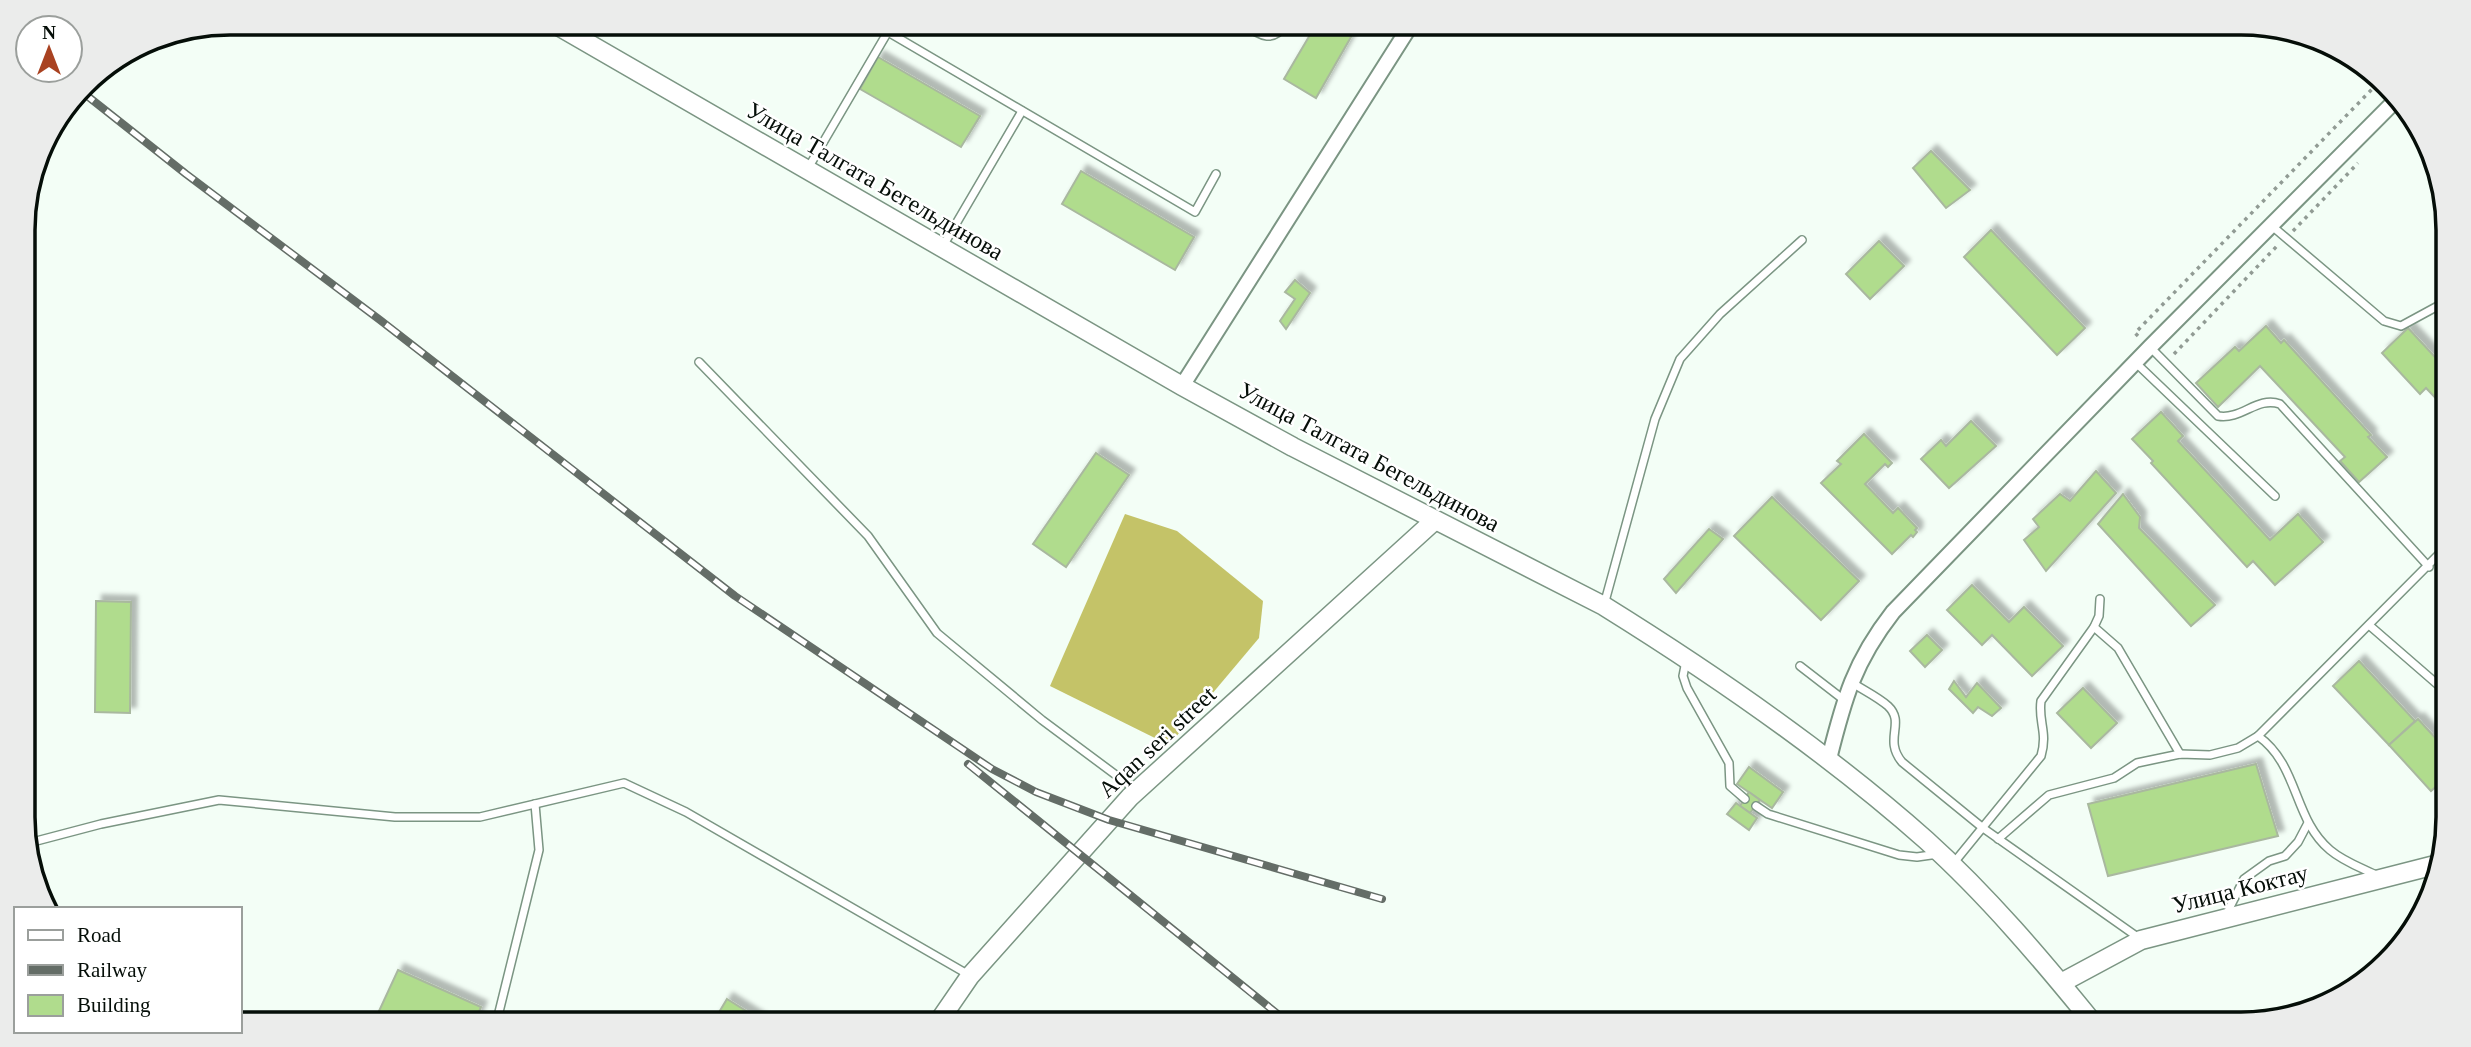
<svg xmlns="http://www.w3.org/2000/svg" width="2471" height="1047" font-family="'Times New Roman',serif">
	<defs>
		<filter id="shadow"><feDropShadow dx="6" dy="-6" stdDeviation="2" flood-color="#0004"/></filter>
	</defs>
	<rect width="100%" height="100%" fill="#f3fef6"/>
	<polygon fill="#c4c368" points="1125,514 1177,531 1263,601 1259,638 1169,745 1050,686"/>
	<g fill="#b0dc8d" stroke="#a9b89f" stroke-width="2" filter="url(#shadow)">
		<polygon points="1317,23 1359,23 1316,98 1284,79"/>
		<polygon points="878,57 980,116 961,147 860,89"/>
		<polygon points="1931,151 1970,190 1946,208 1913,168"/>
		<polygon points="1081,171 1194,237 1175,270 1062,204"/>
		<polygon points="1991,230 2085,328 2057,355 1964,257"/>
		<polygon points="1879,241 1904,266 1870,299 1846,274"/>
		<polygon points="1295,280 1310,293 1286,329 1280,321 1295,299 1285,292"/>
		<polygon points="2266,326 2281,343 2284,340 2371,435 2368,437 2387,457 2359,482 2340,461 2345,457 2260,366 2218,407 2196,383 2235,347 2239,351"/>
		<polygon points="2408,328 2447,370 2447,410 2426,388 2420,394 2382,353"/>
		<polygon points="2161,412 2183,436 2178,441 2270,540 2298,514 2323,542 2275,585 2253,561 2247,567 2151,463 2153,461 2132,439"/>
		<polygon points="1971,421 1996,446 1949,488 1921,459 1941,440 1946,446"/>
		<polygon points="1864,434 1892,463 1888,467 1885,464 1865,484 1893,513 1898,508 1917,528 1915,530 1917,532 1913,537 1911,535 1892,554 1821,483 1841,464 1837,461"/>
		<polygon points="1096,453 1129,475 1066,567 1033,544"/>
		<polygon points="2096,471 2116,493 2046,571 2024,540 2039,527 2033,519 2060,494 2070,501"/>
		<polygon points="2123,494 2140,517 2139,528 2215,605 2191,626 2098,524"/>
		<polygon points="1772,497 1859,581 1821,620 1734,536"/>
		<polygon points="1709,529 1723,539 1676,593 1664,579"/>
		<polygon points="1972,585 2009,622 2024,607 2063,646 2032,676 1992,635 1982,645 1947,610"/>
		<polygon points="96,601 131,602 130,713 95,712"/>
		<polygon points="1927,635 1942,650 1925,667 1910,651"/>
		<polygon points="2359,661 2415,721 2389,745 2333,686"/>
		<polygon points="1954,681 1966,697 1977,683 2001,708 1992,716 1978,707 1973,713 1949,689"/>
		<polygon points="2083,688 2117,723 2091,748 2057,713"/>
		<polygon points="2418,719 2440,743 2448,736 2448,776 2431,791 2389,745"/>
		<polygon points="2256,764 2278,836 2108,876 2088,804"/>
		<polygon points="1749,767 1783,792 1772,808 1737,784"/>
		<polygon points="1749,792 1760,800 1750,813 1740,806"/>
		<polygon points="1736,803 1757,818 1749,830 1727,814"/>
		<polygon points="398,970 481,1007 474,1024 373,1024"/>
		<polygon points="727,999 767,1024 712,1024"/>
	</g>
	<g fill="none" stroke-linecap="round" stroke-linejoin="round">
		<defs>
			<g id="service">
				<path d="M1242 23C1260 35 1272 45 1287 23"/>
				<polyline points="888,32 1195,212 1216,174"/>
				<polyline points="807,170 893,23"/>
				<polyline points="2272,226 2384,321 2401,326 2447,301"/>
				<polyline points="943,246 1022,111"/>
				<path d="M2150 347 2218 416C2242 420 2257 396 2280 404L2429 567"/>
				<polyline points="699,362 868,536 937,633 1042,720 1136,790"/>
				<polyline points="2136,363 2275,496"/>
				<polyline points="1604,605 1655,419 1680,359 1720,314 1802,240"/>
				<polyline points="2369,625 2437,684"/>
				<polyline points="2094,627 2118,648 2180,754"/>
				<polyline points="1686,661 1683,676 1687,688 1729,763 1730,786 1745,799"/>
				<polyline points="1800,666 1844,700"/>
				<path d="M1851 682C1863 690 1878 697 1888 706 1906 723 1883 739 1902 762L1983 828 2139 938"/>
				<path d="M2258 736C2299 765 2293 819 2330 850 2344 862 2362 868 2378 876"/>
				<polyline points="1756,806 1768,814 1899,855 1917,857 1938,854"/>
				<polyline points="1998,839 2049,795 2114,778 2137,763 2180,754 2210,755 2238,748 2258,736 2447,546"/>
				<polyline points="25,844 101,824 219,800 395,817 480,817 624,783 686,812 969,975"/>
				<path d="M1952 865 2041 756C2048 732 2038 722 2041 701L2094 627 2099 616 2100 599"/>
				<polyline points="2226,915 2244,879 2269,861 2285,856 2298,842 2308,823"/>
				<polyline points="499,1012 539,850 535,804"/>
			</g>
			<g id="minor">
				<polyline points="579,38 582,23"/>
				<polyline points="1182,386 1412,23"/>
				<path d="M1829 759C1844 699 1854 662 1893 612L2150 347 2398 98"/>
			</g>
			<g id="tertiary">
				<path d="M553 23 1182 386 1293 447 1604 606C1715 675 1828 753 1926 840 1987 895 2042 960 2094 1024"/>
				<polyline points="2061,983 2141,940 2439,864"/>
				<polyline points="937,1024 970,976 1130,797 1435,520"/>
			</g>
		</defs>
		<use href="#service" stroke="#7b9583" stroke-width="10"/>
		<use href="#minor" stroke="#7b9583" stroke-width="18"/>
		<use href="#tertiary" stroke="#7b9583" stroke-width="21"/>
		<g stroke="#919b94" stroke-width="3.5" stroke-dasharray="3.5 5" stroke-linecap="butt">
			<polyline points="2293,231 2358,163"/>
			<polyline points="2138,336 2135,333 2378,83"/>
			<polyline points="2174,354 2277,246"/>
		</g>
		<use href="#service" stroke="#fff" stroke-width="7"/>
		<use href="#minor" stroke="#fff" stroke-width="14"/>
		<use href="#tertiary" stroke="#fff" stroke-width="18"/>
		<defs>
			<g id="rail">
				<polyline points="81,91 186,174 380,320 735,596 992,769 1036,792 1109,820 1382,899"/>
				<polyline points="968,764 1290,1024"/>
			</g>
		</defs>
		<use href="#rail" stroke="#646d67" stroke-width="8"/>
		<use href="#rail" stroke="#fff" stroke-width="5" stroke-dasharray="16" stroke-linecap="butt"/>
	</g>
	<g text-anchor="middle" stroke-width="5" stroke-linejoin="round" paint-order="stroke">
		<g font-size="24" fill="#050e08" stroke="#fff">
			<text transform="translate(875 181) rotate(30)" y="8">Улица Талгата Бегельдинова</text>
			<text transform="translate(1369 457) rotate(28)" y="8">Улица Талгата Бегельдинова</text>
			<text transform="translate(1157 742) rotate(-43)" y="8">Aqan seri street</text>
			<text transform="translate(2240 889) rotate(-14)" y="8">Улица Коктау</text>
		</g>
	</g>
	<path d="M0 0H2471V1047H0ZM230 35H2241A195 195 0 0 1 2436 230V817A195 195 0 0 1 2241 1012H230A195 195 0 0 1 35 817V230A195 195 0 0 1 230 35Z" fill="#ebeceb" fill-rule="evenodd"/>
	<path fill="none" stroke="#050e08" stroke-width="3.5" d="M230 35H2241A195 195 0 0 1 2436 230V817A195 195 0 0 1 2241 1012H230A195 195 0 0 1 35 817V230A195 195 0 0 1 230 35Z"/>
	<rect x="14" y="907" width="228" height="126" fill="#ffffff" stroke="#9b9f9c" stroke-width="2"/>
	<rect x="28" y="930" width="35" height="10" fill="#ffffff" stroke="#9b9f9c" stroke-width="2"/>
	<text x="77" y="942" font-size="21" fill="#050e08">Road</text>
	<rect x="28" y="965" width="35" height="10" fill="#646d67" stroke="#9b9f9c" stroke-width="2"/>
	<text x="77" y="977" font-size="21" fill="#050e08">Railway</text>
	<rect x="28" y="995" width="35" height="21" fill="#b0dc8d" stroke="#9b9f9c" stroke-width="2"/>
	<text x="77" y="1012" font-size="21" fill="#050e08">Building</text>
	<g transform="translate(49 49)"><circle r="33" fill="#ffffff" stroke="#9b9f9c" stroke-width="2"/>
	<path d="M0-5L12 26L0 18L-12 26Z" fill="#a94221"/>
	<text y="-10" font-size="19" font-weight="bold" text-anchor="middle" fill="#050e08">N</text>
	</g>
</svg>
